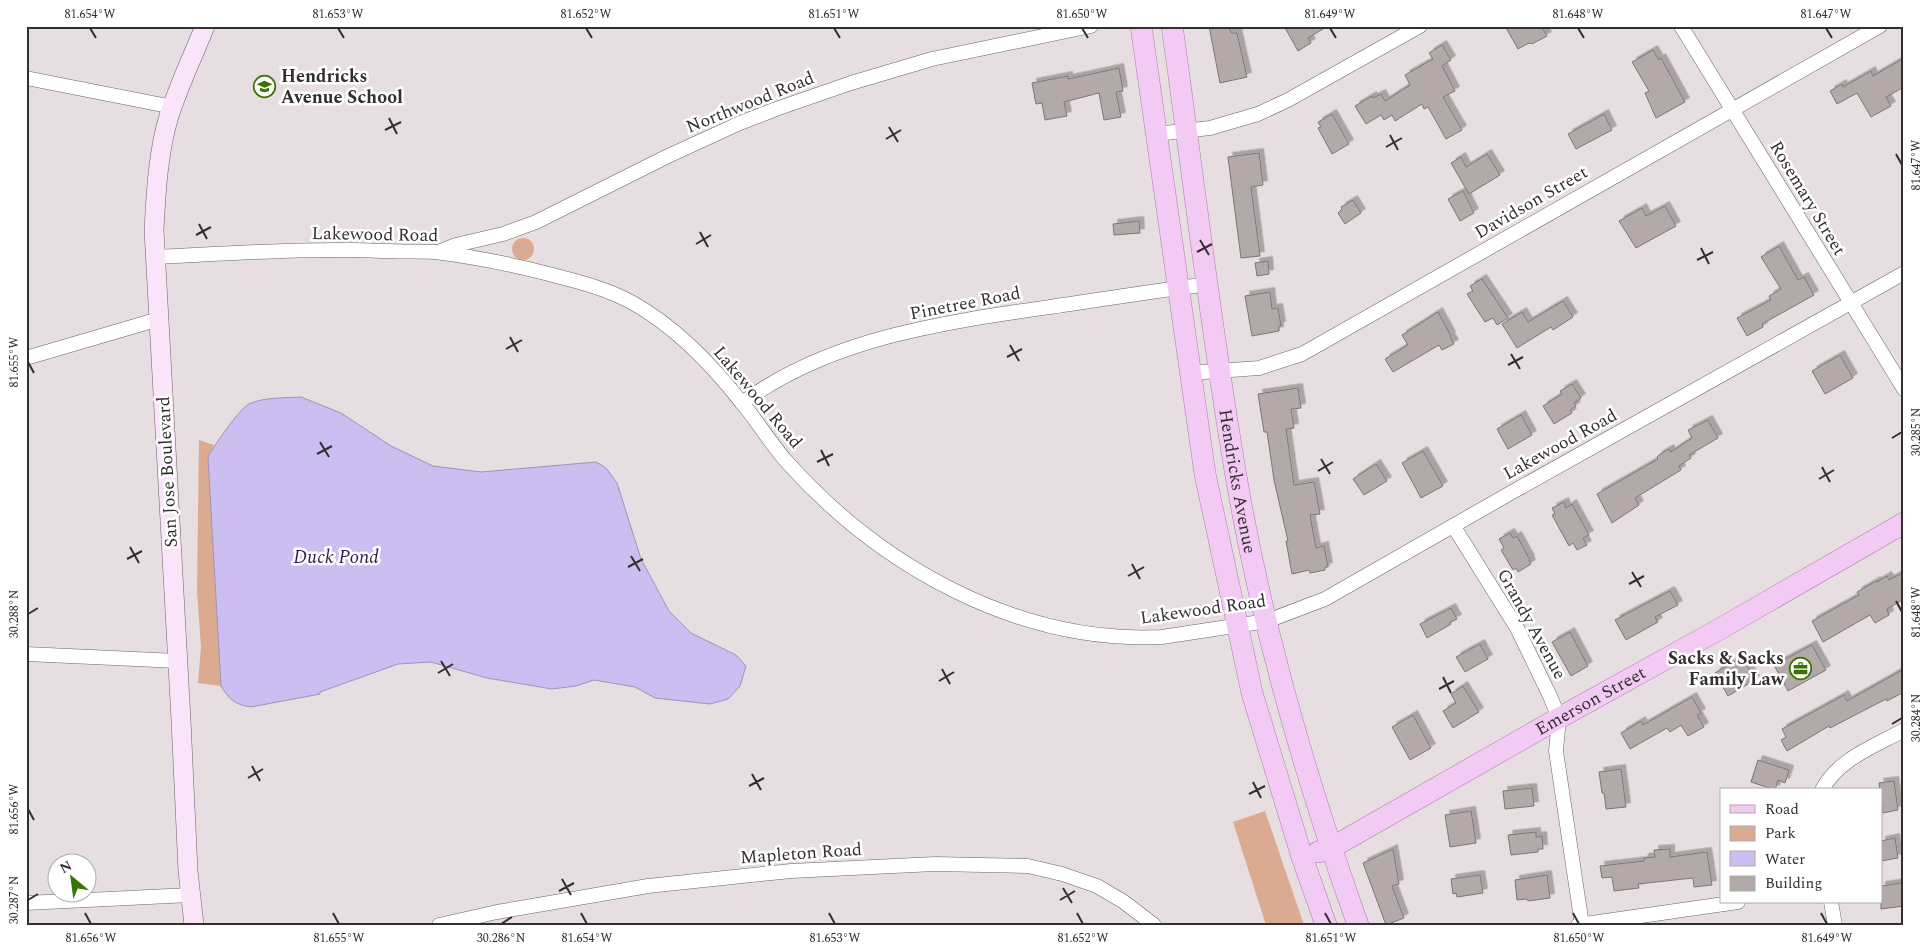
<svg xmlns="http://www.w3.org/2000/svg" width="1930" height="951" font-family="Spectral,serif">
	<defs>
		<filter id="shadow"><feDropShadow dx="4.5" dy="-4.5" stdDeviation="0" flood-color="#0004"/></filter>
	</defs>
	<rect width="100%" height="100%" fill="#e7dee1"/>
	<g fill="#daab91">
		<circle cx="523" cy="249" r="11"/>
		<polygon points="199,440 214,445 208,457 221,686 198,683 201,647 197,591"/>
		<polygon points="1265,811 1304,925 1266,925 1233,822"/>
	</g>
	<path fill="#ccbef1" stroke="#9e93b7" d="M301 397 341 413 391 446 433 466 481 472 596 462 606 468 617 483 641 559 669 611 691 633 736 655 746 666 740 686 728 699 710 704 655 698 635 687 594 680 576 686 552 689 487 678 431 662 398 664 320 692V694L251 707C235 705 229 699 221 686L208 457C213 447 240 408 249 404 263 397 286 398 301 397Z"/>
	<g fill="#b3a9a9" stroke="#7e7575" filter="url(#shadow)">
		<polygon points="1209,26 1227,26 1232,33 1237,33 1247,77 1220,83"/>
		<polygon points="1284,26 1328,26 1308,38 1311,43 1298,51"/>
		<polygon points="1505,26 1541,26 1547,36 1532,44 1531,43 1527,44 1518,49"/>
		<polygon points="1442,45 1451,60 1442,66 1455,91 1443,97 1462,130 1446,139 1428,107 1424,109 1422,104 1395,121 1392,115 1384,120 1381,115 1366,124 1355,106 1372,96 1373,98 1381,94 1385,101 1410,85 1405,75 1433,59 1429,53"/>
		<polygon points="1653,50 1659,60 1661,58 1685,102 1656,118 1645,93 1649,91 1632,62"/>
		<polygon points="1904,58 1904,87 1886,97 1891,106 1871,117 1857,93 1837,104 1830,91 1842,84 1843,87 1871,71 1873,76"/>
		<polygon points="1119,68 1123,91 1116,92 1121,117 1104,120 1099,93 1064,102 1067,116 1045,120 1042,103 1036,104 1032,83 1068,76 1068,79"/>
		<polygon points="1332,114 1349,144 1332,154 1318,128 1321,127 1318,122"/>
		<polygon points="1604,114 1612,130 1576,149 1568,134"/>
		<polygon points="1259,153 1263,185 1251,187 1260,256 1241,258 1228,157"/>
		<polygon points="1487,154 1500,175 1469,194 1451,163 1461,157 1466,167"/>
		<polygon points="1463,191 1474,213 1460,221 1448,199"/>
		<polygon points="1353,200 1361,213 1345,224 1338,213 1342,209 1341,207"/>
		<polygon points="1665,206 1676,226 1636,248 1619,221 1642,208 1646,216"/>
		<polygon points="1139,221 1140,233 1114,235 1113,224"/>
		<polygon points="1779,246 1798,280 1804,277 1814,295 1762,324 1763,327 1747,336 1737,318 1771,300 1769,296 1781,289 1761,257"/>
		<polygon points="1268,261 1269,274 1257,276 1255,263"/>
		<polygon points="1482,279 1508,318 1497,325 1493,318 1485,322 1467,294 1473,291 1470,286"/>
		<polygon points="1270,292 1272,309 1278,308 1281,326 1279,326 1279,331 1252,336 1245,296"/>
		<polygon points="1563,301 1573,317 1553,330 1551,327 1517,348 1502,324 1522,312 1528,322"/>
		<polygon points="1438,312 1451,336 1450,337 1454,344 1442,350 1439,345 1393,372 1385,359 1408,345 1402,335"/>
		<polygon points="1840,355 1853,378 1825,394 1812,371"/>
		<polygon points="1572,384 1581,398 1574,403 1576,406 1570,410 1572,413 1554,424 1543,406 1562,394 1560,391"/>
		<polygon points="1298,388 1301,408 1291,409 1294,428 1286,429 1294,485 1314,482 1320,514 1310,515 1316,548 1324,546 1328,567 1325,567 1325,570 1310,573 1309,570 1292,574 1286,541 1288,541 1274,480 1267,432 1264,432 1258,394"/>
		<polygon points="1521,415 1532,435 1508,449 1497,429"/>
		<polygon points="1708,420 1718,438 1689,455 1691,458 1679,466 1681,470 1635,498 1639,505 1612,523 1597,494 1658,459 1657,457 1659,455 1669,449 1671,452 1692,438 1688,430"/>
		<polygon points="1423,451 1443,486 1421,498 1402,463"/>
		<polygon points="1376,464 1387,481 1364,495 1353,479"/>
		<polygon points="1564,502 1566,508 1572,504 1589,535 1583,538 1587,545 1577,550 1573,543 1569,546 1552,515 1555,514 1552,508"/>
		<polygon points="1510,533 1513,538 1517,536 1530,560 1529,560 1531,564 1518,572 1516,568 1513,570 1501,550 1504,548 1499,539"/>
		<polygon points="1904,572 1904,599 1887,609 1889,615 1875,623 1870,615 1823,642 1812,621 1859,595 1857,592 1876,581 1877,582 1887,576 1889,580"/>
		<polygon points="1670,591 1678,605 1655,617 1658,622 1626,640 1615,620"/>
		<polygon points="1451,608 1457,619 1450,622 1451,624 1427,638 1420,624"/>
		<polygon points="1570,632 1588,666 1571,676 1552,642"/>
		<polygon points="1480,644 1488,659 1465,672 1456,657"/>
		<polygon points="1812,645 1826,670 1788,691 1774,665"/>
		<polygon points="1742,657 1755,680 1728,696 1715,673"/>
		<polygon points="1904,669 1904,692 1887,701 1886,699 1830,728 1829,726 1787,751 1781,740 1786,737 1782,729 1844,695 1847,701"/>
		<polygon points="1463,686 1479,712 1453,728 1443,711 1456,703 1451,694"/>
		<polygon points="1692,697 1701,713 1697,715 1704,727 1688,736 1681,725 1670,732 1667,728 1630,749 1621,733 1641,721 1643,725"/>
		<polygon points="1413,715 1431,748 1410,760 1392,727"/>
		<polygon points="1758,760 1789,770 1785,783 1778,780 1775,790 1751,782"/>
		<polygon points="1621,769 1626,807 1606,809 1604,793 1602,793 1599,772"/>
		<polygon points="1894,781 1898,810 1883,813 1879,783"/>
		<polygon points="1532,788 1534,806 1505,809 1503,791"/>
		<polygon points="1471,811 1476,843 1450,847 1445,815"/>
		<polygon points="1536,832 1536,837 1542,836 1543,849 1538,849 1538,852 1511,855 1508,835"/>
		<polygon points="1895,838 1898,858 1881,861 1881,841"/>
		<polygon points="1393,849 1399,884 1392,886 1404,918 1386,925 1363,863"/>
		<polygon points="1670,849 1670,857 1707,852 1712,885 1694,887 1693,878 1638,884 1639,888 1614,891 1612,877 1602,878 1600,866 1644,861 1644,858 1655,857 1654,850"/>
		<polygon points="1480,875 1483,893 1457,897 1456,893 1453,894 1451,879"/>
		<polygon points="1547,875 1550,898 1528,901 1527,899 1517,900 1515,880"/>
		<polygon points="1902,883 1904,906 1881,909 1881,886"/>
	</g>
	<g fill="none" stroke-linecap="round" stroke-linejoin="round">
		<defs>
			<g id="street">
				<polyline points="1681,26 1904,389"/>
				<polyline points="26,78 173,107"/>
				<polyline points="1156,134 1210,128 1258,114 1288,100 1420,26"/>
				<polyline points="438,252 456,245 503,234 536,222 666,157 740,123 776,109 851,83 932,59 1091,26"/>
				<path d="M156 257C220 254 285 249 350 250 363 250 376 251 390 251 405 252 420 251 435 252 475 257 515 265 553 275 580 282 608 289 633 303 674 326 713 366 742 403 758 422 770 443 787 462 881 567 1019 644 1162 637L1267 621 1325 599 1514 491 1904 273"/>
				<polyline points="26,358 159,319"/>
				<polyline points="1190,373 1259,368 1302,354 1880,26"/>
				<path d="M742 403C830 338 945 322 1050 307 1103 299 1155 291 1208 284"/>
				<polyline points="1454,527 1517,628 1550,696 1559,718 1556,751 1582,925"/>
				<polyline points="26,654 178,661"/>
				<path d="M1822 790C1838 759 1875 746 1904 730"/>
				<polyline points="1831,902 1835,925"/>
				<polyline points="26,903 190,895"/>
				<polyline points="439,925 497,912 648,886 791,871 935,864 1028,866 1062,874 1097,886 1124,902 1154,925"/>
				<polyline points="1578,925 1738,902"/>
			</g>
			<path id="secondary" d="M194 925 188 871 181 720 154 230C156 193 158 152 169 116 179 85 193 56 205 26"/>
			<g id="primary">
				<polyline points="1141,26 1205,474 1252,693 1302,857 1326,925"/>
				<path id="s1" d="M1172 26C1193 174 1210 323 1235 470 1261 626 1305 777 1358 925"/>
				<path id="s2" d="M1318 852 1331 848 1559 718 1718 630 1904 523"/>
			</g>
		</defs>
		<use href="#street" stroke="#6b6366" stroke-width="15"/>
		<use href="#secondary" stroke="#6b6366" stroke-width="20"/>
		<use href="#primary" stroke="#ab7cab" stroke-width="22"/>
		<use href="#street" stroke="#fff" stroke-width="14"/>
		<use href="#secondary" stroke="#f9e4fa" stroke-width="19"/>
		<use href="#primary" stroke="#f3caf4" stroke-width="21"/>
	</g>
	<path fill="none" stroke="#332f31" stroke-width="2" d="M90 28 96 38M338 28 344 38M586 28 592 38M834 28 840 38M1082 28 1088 38M1330 28 1336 38M1578 28 1584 38M1826 28 1832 38M389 118 397 134M889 127 898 142M385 130 401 122M1390 135 1398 150M886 139 901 130M1386 147 1402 138M1896 154 1902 165M199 224 207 239M700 232 708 247M196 235 211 227M1200 240 1209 255M696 244 711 235M1701 248 1709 264M1197 252 1212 244M1697 260 1713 252M510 337 518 352M1010 345 1019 361M506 349 522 340M1511 354 1520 369M1007 357 1022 349M28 362 34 373M1508 365 1523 357M1892 438 1902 432M320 442 329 457M821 450 829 466M317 454 332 446M1321 459 1330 474M817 462 833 454M1822 467 1830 482M1318 471 1333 462M1819 479 1834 470M130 547 139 563M631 556 640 571M127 559 142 551M1132 564 1140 579M628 567 643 559M1632 572 1641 587M1128 576 1144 567M1629 584 1644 576M1896 601 1902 612M28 614 38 608M441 661 450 676M942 669 950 684M438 673 453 664M1443 677 1451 693M939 681 954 672M1439 689 1454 681M1892 724 1902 718M252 766 260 781M752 774 761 790M248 778 263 769M1253 782 1261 798M749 786 764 778M1249 794 1265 786M28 809 34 820M562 879 571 895M1063 888 1072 903M559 891 574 883M28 900 38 894M1060 900 1075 891M85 913 91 924M333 913 339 924M581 913 587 924M829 913 835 924M1077 913 1083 924M1325 913 1331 924M1573 913 1579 924M1821 913 1827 924M501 924 512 917"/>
	<defs>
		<symbol id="school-ring" viewBox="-11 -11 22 22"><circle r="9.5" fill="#fff" stroke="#3a7303" stroke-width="1.5"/><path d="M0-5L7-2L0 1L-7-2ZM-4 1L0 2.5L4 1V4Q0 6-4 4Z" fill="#3a7303"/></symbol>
		<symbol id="office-ring" viewBox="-11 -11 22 22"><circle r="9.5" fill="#fff" stroke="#3a7303" stroke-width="1.5"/><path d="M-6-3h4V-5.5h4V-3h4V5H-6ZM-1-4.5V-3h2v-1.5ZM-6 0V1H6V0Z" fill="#3a7303"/></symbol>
	</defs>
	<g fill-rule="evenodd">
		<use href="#school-ring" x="252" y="74" width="25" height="25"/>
		<use href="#office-ring" x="1788" y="656" width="25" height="25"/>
	</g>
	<g text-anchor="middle" stroke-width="5" stroke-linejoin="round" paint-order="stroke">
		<g font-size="18" font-weight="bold" fill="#332f31" stroke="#fff" text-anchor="start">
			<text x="281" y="82">Hendricks<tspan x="281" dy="21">Avenue School</tspan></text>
			<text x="1784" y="664" text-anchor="end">Sacks &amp; Sacks<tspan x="1784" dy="21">Family Law</tspan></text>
		</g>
		<g font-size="18" fill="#332f31" stroke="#fff">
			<text transform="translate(750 102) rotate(-22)" y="6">Northwood Road</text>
			<text transform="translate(1808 198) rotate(59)" y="6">Rosemary Street</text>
			<text transform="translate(1531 202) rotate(-30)" y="6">Davidson Street</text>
			<text transform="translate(375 234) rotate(1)" y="6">Lakewood Road</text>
			<text transform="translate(965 303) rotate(-11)" y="6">Pinetree Road</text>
			<text transform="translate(758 397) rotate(50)" y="6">Lakewood Road</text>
			<text transform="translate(1560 444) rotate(-29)" y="6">Lakewood Road</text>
			<text transform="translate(167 472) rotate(-93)" y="6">San Jose Boulevard</text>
			<text dy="6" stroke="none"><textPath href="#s1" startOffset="460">Hendricks Avenue</textPath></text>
			<text transform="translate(1203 609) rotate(-8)" y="6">Lakewood Road</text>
			<text transform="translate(1532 624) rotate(61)" y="6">Grandy Avenue</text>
			<text dy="6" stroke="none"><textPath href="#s2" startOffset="312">Emerson Street</textPath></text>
			<text transform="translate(801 853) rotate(-4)" y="6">Mapleton Road</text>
		</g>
		<g font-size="19" font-style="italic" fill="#301954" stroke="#fff">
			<text x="336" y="563">Duck Pond</text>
		</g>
	</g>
	<rect width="1930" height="951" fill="none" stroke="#ffffff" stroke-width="55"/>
	<rect x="1720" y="788" width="162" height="115" fill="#ffffff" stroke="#adacad"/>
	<rect x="1730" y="805" width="25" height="8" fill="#f3caf4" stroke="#adacad"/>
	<text x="1765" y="814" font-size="15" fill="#332f31">Road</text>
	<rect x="1730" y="826" width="25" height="15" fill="#daab91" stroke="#adacad"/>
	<text x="1765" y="838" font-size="15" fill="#332f31">Park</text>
	<rect x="1730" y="851" width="25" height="15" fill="#ccbef1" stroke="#adacad"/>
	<text x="1765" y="864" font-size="15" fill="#332f31">Water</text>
	<rect x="1730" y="876" width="25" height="15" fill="#b3a9a9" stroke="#adacad"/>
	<text x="1765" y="888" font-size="15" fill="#332f31">Building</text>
	<g transform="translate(72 878) rotate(331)"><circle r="24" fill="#ffffff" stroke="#adacad"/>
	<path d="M0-4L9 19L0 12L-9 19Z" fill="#3a7303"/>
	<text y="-8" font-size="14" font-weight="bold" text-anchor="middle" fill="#332f31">N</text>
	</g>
	<rect x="28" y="28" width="1874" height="896" fill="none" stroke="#332f31" stroke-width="2"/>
	<g font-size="12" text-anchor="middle" fill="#332f31">
		<text x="90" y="18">81.654°W</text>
		<text x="338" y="18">81.653°W</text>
		<text x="586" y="18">81.652°W</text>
		<text x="834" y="18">81.651°W</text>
		<text x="1082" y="18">81.650°W</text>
		<text x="1330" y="18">81.649°W</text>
		<text x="1578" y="18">81.648°W</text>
		<text x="1826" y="18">81.647°W</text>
		<text transform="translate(1916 165) rotate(-90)" y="4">81.647°W</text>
		<text transform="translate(14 362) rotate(-90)" y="4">81.655°W</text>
		<text transform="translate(1916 432) rotate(-90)" y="4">30.285°N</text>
		<text transform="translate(1916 612) rotate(-90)" y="4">81.648°W</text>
		<text transform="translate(14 614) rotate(-90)" y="4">30.288°N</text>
		<text transform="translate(1916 718) rotate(-90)" y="4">30.284°N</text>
		<text transform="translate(14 809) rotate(-90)" y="4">81.656°W</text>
		<text transform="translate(14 900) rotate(-90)" y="4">30.287°N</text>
		<text x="91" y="942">81.656°W</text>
		<text x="339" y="942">81.655°W</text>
		<text x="501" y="942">30.286°N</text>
		<text x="587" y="942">81.654°W</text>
		<text x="835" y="942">81.653°W</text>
		<text x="1083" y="942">81.652°W</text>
		<text x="1331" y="942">81.651°W</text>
		<text x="1579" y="942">81.650°W</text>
		<text x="1827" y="942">81.649°W</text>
	</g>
</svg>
